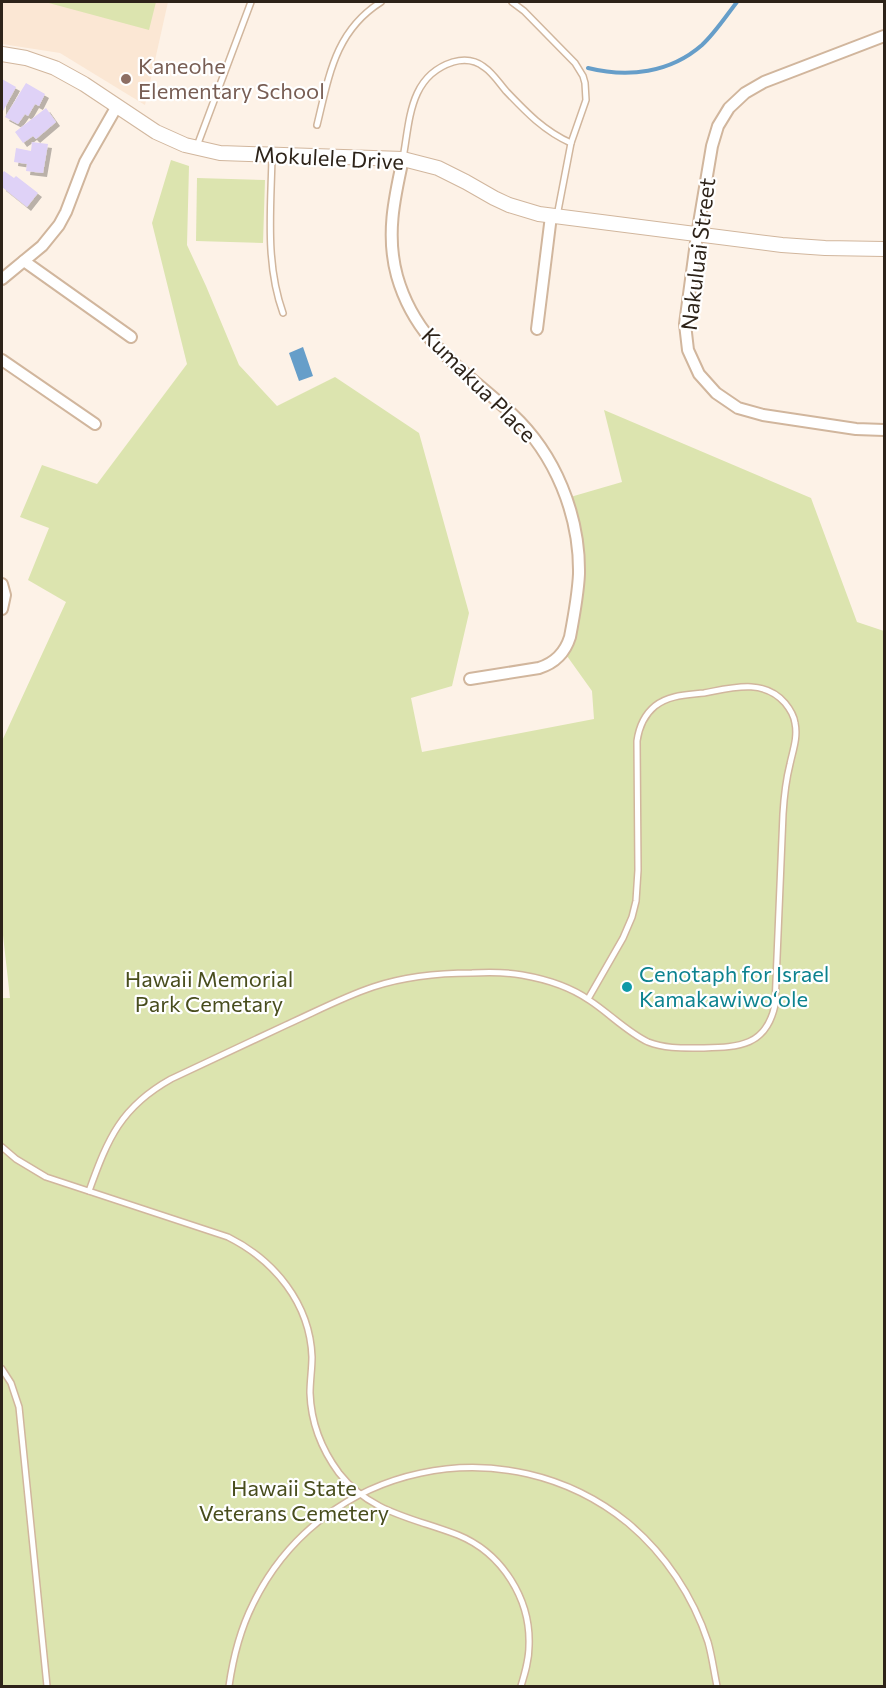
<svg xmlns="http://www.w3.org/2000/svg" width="886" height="1688" font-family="Commissioner,sans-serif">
	<defs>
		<filter id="shadow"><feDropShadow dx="4" dy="4" stdDeviation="0" flood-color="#0004"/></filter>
	</defs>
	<rect width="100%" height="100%" fill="#fdf2e7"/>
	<polygon fill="#fbe7d4" points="2,2 168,2 145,105 60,53 2,44"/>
	<g fill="#dce4af">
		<polygon points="45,2 156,2 149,30"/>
		<polygon points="171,160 189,166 187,245 206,286 239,365 277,406 335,377 419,433 469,613 452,686 411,698 422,752 594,719 592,691 562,649 582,551 567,498 622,482 604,410 811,498 857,622 884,631 884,1686 2,1686 2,998 10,998 2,926 2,741 66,602 28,580 49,528 20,517 42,465 97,484 187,364 152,223"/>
		<polygon points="197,178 265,180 263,243 196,241"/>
	</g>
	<polygon fill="#669ec9" points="303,347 313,376 299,381 289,353"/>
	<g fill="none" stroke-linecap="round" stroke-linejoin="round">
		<path stroke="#669ec9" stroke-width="4" d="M588 68C628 78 670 73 702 45 715 33 726 16 737 2"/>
	</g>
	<g fill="#dfd2f7" filter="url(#shadow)">
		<polygon points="2,79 16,87 2,113"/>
		<polygon points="26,83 45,94 39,106 35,104 28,116 25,114 18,124 5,117"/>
		<polygon points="46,108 56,122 36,139 33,136 23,143 15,132"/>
		<polygon points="32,142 48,144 43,173 26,171 27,164 14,162 16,148 31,151"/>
		<polygon points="4,171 14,178 16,176 38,193 27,207 2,187 2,174"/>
	</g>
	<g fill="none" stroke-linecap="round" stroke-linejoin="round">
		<defs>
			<g id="service">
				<polyline points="512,2 524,11 575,63 583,76 585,83 586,100 571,143 557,216"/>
				<path d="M317 125C329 76 335 31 381 2"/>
				<polyline points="197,146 251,2"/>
				<path d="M272 156C271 209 265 263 283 313"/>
				<path d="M403 158C410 120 409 76 453 62 464 59 475 60 484 67 493 73 499 83 506 91 526 112 544 131 571 143"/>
				<path d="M2 1147 16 1159 46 1177 228 1237C274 1260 310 1303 312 1357 312 1369 310 1381 310 1393 311 1422 322 1450 339 1473 370 1513 414 1518 458 1535 502 1553 531 1599 529 1646 529 1660 525 1673 521 1686"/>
				<path d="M89 1191C108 1138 121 1107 171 1079 210 1061 248 1043 286 1025 315 1012 343 997 373 987 406 976 438 973 472 973 488 972 505 972 522 975 545 979 569 986 589 1000 609 1013 627 1032 648 1042 666 1049 684 1048 702 1048 738 1047 766 1047 775 1005L783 814C784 797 786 780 790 764 793 750 798 737 795 723 794 716 790 709 785 703 764 678 731 688 704 693 687 695 669 695 655 706 644 715 639 727 637 741L638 870 636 901 632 917 623 938 588 999"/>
				<polyline points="2,1369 11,1383 19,1407 47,1686"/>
				<path d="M229 1686C233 1658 240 1630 253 1604 322 1462 506 1424 628 1523 665 1554 693 1596 708 1642 712 1656 714 1672 717 1686"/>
			</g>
			<g id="minor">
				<polyline points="884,36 764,82 745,93 729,108 718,126 712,146 697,235 685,324 688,350 699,374 716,393 738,408 763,415 856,429 884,430"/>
				<path d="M403 159C394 199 386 236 397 276 416 343 464 370 512 414 555 454 580 515 579 574 578 595 574 616 570 637 565 653 555 663 539 668L470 679"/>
				<polyline points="24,261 131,337"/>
				<polyline points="2,279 42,246 59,225 66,212 85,162 117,106"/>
				<polyline points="537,329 551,216"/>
				<polyline points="2,360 95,424"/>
				<polyline points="2,584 5,595 2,609"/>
			</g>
			<polyline id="tertiary" points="2,54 26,58 55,68 84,84 156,132 185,145 220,153 403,159 438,168 466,182 494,198 509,205 539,214 782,245 825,248 884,249"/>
		</defs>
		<use href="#service" stroke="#d1b69d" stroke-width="8"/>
		<use href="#minor" stroke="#d1b69d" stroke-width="14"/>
		<use href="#tertiary" stroke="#d1b69d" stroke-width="16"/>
		<use href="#service" stroke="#fff" stroke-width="5"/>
		<use href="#minor" stroke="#fff" stroke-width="10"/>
		<use href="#tertiary" stroke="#fff" stroke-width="14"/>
	</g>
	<circle fill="#8d6e63" stroke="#fff" stroke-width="2" cx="126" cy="79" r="6"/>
	<circle fill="#0f9aa8" stroke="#fff" stroke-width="2" cx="627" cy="987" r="6"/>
	<g text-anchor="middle" stroke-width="4.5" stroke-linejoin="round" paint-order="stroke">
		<g font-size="22" fill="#785e54" stroke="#fff" text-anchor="start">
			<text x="138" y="74">Kaneohe<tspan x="138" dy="25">Elementary School</tspan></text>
		</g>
		<g font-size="22" fill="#2d2319" stroke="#fff">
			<text transform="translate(329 158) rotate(3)" y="8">Mokulele Drive</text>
			<text transform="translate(698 254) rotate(-83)" y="8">Nakuluai Street</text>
			<text transform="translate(479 385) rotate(45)" y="8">Kumakua Place</text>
		</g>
		<g font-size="22" fill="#0d838f" stroke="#fff" text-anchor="start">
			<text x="639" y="982">Cenotaph for Israel<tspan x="639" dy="25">Kamakawiwoʻole</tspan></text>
		</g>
		<g font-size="22" fill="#484d1d" stroke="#fff">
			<text x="209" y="987">Hawaii Memorial<tspan x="209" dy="25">Park Cemetary</tspan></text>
			<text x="294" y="1496">Hawaii State<tspan x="294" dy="25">Veterans Cemetery</tspan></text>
		</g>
	</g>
	<rect width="886" height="1688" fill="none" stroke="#2d2319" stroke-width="6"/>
</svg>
